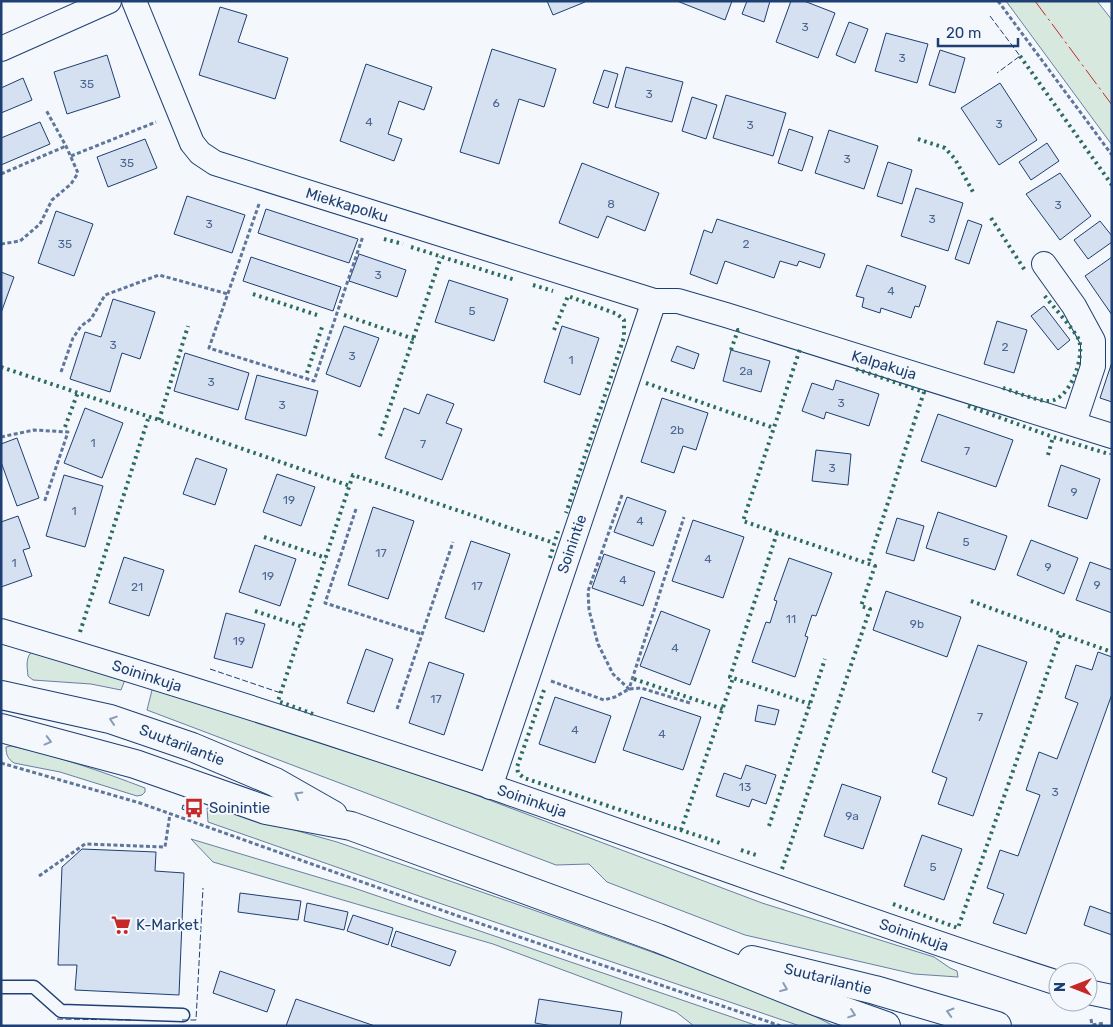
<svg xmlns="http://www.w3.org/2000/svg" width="1113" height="1027" font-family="Rubik,sans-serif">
	<rect width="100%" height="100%" fill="#f4f7fb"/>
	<g fill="#d7e8df" stroke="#687fa3">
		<polygon points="1006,1 1097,1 1112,20 1112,145"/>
		<path d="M34 650 126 677 121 690 91 684 33 680 28 676C27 666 25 656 34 650Z"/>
		<polygon points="153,686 225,709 468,792 762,903 934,957 950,968 957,971 958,977 914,974 745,935 607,882 589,864 556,865 147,710"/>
		<path d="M11 746C57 756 101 771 145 788V792L142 795 137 796 60 772 14 763C8 759 6 755 6 747Z"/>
		<polygon points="207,808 241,815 337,842 525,907 773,995 834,1026 800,1026 439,903 208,822"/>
		<polygon points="191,839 354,888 758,1026 694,1026 676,1012 493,944 213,862"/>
	</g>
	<g fill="#d5e0f0" stroke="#1d3f73">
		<polygon points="547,1 585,1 585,2 553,15"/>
		<polygon points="677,1 732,1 725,20"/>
		<polygon points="747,1 770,1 764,22 742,14"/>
		<polygon points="791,1 804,1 835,13 818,58 776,42"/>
		<polygon points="220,7 247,15 238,42 288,58 275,99 199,75"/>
		<polygon points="849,22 868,29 855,63 836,55"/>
		<polygon points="886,33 928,44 917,83 875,71"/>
		<polygon points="492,49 556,69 544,107 519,99 499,164 460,152"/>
		<polygon points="940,50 965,58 955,93 929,85"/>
		<polygon points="107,55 120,97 67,114 54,72"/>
		<polygon points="366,64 432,87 424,110 399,101 388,134 402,139 394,161 340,141"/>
		<polygon points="626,67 683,82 672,122 615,107"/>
		<polygon points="604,70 618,74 608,108 593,103"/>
		<polygon points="23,78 32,100 1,113 1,88"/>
		<polygon points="1000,83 1037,140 999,165 961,108"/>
		<polygon points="726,95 786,113 773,156 713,138"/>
		<polygon points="692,97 717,105 706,139 682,131"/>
		<polygon points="40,122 50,144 1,165 1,138"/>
		<polygon points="789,129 813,137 802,171 778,163"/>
		<polygon points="829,130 878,146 864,189 815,173"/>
		<polygon points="145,139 157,168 108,187 97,157"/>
		<polygon points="1047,143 1059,161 1031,180 1019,162"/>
		<polygon points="888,162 912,170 902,204 877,196"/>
		<polygon points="582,163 659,193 645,231 607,216 598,238 559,223"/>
		<polygon points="1060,173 1091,216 1060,240 1026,194"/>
		<polygon points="916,188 963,203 948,251 901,236"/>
		<polygon points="187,196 245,215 232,253 174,234"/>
		<polygon points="266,209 358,239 349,263 258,233"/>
		<polygon points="56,211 93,224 74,276 38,263"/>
		<polygon points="717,219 825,254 820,268 799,261 797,266 780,261 774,278 725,261 717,284 690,274 704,230 712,233"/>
		<polygon points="968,220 982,225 969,264 955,259"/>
		<polygon points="1100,221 1112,236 1112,242 1088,259 1074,240"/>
		<polygon points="359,254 406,270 397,297 349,281"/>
		<polygon points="251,257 341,287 333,311 243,281"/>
		<polygon points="1112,257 1112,315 1085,276"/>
		<polygon points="867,265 926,286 919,307 915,306 911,318 881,308 880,313 862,307 864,298 856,296"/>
		<polygon points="1,272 14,277 1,313"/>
		<polygon points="449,280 508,299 494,341 435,322"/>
		<polygon points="113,299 155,312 140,359 122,353 110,392 70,379 85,332 101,337"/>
		<polygon points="1044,306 1070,340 1058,350 1031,316"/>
		<polygon points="997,321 1027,330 1014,373 984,364"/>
		<polygon points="344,326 379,338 360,387 326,374"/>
		<polygon points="562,326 599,338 580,395 544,382"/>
		<polygon points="677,346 699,354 694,369 671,361"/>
		<polygon points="731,350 770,361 761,392 723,381"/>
		<polygon points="185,353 249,373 238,410 174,391"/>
		<polygon points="1112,362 1112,402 1100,398"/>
		<polygon points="257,375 318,391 306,436 245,419"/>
		<polygon points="836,380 879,394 869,426 826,412 824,419 802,411 812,383 833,390"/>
		<polygon points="427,394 454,404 446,423 462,429 442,480 385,458 404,408 419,414"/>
		<polygon points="662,398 708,413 696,450 683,446 674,473 641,462"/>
		<polygon points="85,408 123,423 102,478 64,463"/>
		<polygon points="938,414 1013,440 996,487 921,461"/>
		<polygon points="17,438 39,498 17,506 1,462 1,444"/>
		<polygon points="816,450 851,454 848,485 812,481"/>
		<polygon points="196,458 227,469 215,505 183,494"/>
		<polygon points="1061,465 1100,479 1087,519 1048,506"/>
		<polygon points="277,474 315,487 301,526 263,512"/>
		<polygon points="64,475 103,486 85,547 46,536"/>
		<polygon points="627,497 666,511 653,546 614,532"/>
		<polygon points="373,507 414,521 388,599 348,585"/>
		<polygon points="938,512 1007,536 995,570 926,548"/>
		<polygon points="18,516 30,548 23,550 32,576 1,587 1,522"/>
		<polygon points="897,518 924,526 914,561 886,553"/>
		<polygon points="693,520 744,537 723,598 672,581"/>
		<polygon points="1031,540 1078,558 1064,594 1017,575"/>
		<polygon points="471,541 510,554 484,632 445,618"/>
		<polygon points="255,545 296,559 280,606 239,592"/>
		<polygon points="604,554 655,572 643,606 592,588"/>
		<polygon points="124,557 164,570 149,616 109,603"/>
		<polygon points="789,558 832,573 816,616 812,615 805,636 808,637 795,677 752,662 766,622 770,623 777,601 774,600"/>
		<polygon points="1090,562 1112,570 1112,613 1076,600"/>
		<polygon points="886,591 961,617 947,657 873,630"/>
		<polygon points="661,611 710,630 690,685 640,666"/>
		<polygon points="226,613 265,624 252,668 214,658"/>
		<polygon points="978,645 1027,662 973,816 938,804 947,778 932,772"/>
		<polygon points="366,649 393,659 374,712 347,703"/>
		<polygon points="1098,652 1112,657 1112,694 1026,934 993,923 1004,894 987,888 1000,850 1018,856 1040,795 1026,790 1039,752 1057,759 1078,703 1065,698 1076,665 1092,670"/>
		<polygon points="429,662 464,674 444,735 409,723"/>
		<polygon points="555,697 611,716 595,763 539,744"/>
		<polygon points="641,697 701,717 683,770 623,750"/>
		<polygon points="758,705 779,710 775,725 755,721"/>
		<polygon points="746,765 776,775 766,804 752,799 749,807 716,796 724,773 741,779"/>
		<polygon points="842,784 881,797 863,849 824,836"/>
		<polygon points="183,805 198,811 197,815 182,809"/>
		<polygon points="922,835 962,849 944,900 904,886"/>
		<polygon points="82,849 156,852 155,871 184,873 179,995 75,990 77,965 58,965 62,867"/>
		<polygon points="240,893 301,901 298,920 238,912"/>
		<polygon points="307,903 348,912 344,930 304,921"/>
		<polygon points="1090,906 1112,914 1112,935 1084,925"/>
		<polygon points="353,915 393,928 388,945 347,931"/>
		<polygon points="396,931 456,951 450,966 391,946"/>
		<polygon points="220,971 275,990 267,1012 213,993"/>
		<polygon points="296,999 375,1026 286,1026"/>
		<polygon points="539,999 622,1012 620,1026 553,1026 535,1023"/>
	</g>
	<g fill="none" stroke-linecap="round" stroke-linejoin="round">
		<defs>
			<polyline id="lane" points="1,987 34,987 61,1011 183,1015"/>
			<g id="street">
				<polyline points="134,1 192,143 200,153 215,163 654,301 678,301 726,315 1112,436"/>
				<polyline points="1,49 109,1"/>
				<polyline points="1044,264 1074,306 1093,341 1093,366 1074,423"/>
				<path d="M1 631C166 680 330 732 492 787 681 852 868 922 1058 983"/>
				<polyline points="490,787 654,301"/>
				<polyline points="1088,992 1112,997"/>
			</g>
			<g id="primary">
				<polyline points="1,695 110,719 192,747 275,782 333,815"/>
				<polyline points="1,728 135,764 266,810 351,826 658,938 818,1002 886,1026"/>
				<polyline points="752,960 875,990 997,1026"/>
			</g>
		</defs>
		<use href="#lane" stroke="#1d3f73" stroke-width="15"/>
		<use href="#street" stroke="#1d3f73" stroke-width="26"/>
		<use href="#primary" stroke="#1d3f73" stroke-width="30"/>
		<g stroke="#5e769c" stroke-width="3" stroke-dasharray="4 2.5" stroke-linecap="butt">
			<polyline points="998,1 1112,155"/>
			<polyline points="71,156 156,122"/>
			<polyline points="1,174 66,146"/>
			<polyline points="259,204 209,348 314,381 363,236"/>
			<polyline points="1,244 20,241 40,224 52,200 71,184 78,173 66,146 46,110"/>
			<polyline points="61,372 73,338 81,326 91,319 105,295 159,275 228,294"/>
			<polyline points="1,437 34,430 68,432 44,503"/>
			<polyline points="622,495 588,591 589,610 598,644 613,674 629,689 684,517"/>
			<polyline points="356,509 325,603 422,634"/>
			<polyline points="551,681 604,700 615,697 629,689 641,688 690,703"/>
			<polyline points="397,709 453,542"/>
			<polyline points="1,763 140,803 458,916 781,1026"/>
			<polyline points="39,876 85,844 165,847 170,814"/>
			<polyline points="1091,1019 1092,1025 1105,1023"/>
		</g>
		<use href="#lane" stroke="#f4f7fb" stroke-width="12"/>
		<use href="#street" stroke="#f4f7fb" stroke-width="24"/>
		<use href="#primary" stroke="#f4f7fb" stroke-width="28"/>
		<g stroke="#2c6c60" stroke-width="4" stroke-dasharray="2.5 4" stroke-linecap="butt">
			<polyline points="1020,56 1112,185"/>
			<polyline points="918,139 945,148 955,159 973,192"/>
			<polyline points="991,218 1026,272"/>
			<polyline points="384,239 403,244"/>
			<polyline points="411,247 515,280"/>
			<polyline points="533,285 553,291"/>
			<polyline points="253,294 317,315"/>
			<polyline points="344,315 414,339"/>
			<polyline points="554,330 568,296 617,314 624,320 624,337 566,513"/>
			<polyline points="731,350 738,330 742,331"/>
			<polyline points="1,367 159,420 350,486"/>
			<polyline points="856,369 924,392 868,564"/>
			<polyline points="307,373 323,324"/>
			<polyline points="646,383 774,428"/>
			<path d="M1003 388C1016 392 1034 400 1047 401 1069 403 1085 358 1079 340 1076 332 1051 304 1044 295"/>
			<polyline points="968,406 1053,437"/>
			<polyline points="159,420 188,326"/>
			<polyline points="65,427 78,392"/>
			<polyline points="380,436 441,257"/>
			<polyline points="1048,455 1053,437 1109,454"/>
			<polyline points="777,533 730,677 810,704"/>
			<polyline points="264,537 326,558"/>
			<polyline points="550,558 558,531"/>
			<polyline points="971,601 1061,634 1112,652"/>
			<polyline points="255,611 303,627"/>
			<polyline points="80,632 149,416"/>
			<polyline points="634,679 723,709"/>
			<polyline points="544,690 517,767 518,773 524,778 723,844"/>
			<polyline points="313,714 278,701 353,475 554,543"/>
			<polyline points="769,826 825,659"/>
			<polyline points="681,830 733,678"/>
			<polyline points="741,850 759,856"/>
			<polyline points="782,869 870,609 861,606 875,566 743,521 800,349 799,349"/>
			<polyline points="893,904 958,928 1061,634"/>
		</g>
		<g stroke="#1d3f73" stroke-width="1" stroke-dasharray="6 2.5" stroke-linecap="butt">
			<polyline points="990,16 1020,56 997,73"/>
			<polyline points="1109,454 1112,454"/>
			<polyline points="210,669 281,693"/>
			<polyline points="57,1019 132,1020"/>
			<polyline points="182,1020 196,1020 203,888"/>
		</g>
		<polyline stroke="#c62828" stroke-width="1" stroke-dasharray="18 4 2.5 4" stroke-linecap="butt" points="1035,1 1112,105"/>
	</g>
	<defs><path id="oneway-chevron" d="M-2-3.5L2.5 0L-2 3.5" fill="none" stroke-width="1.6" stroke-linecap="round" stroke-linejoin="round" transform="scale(1.25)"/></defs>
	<g stroke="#889bb7">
		<use href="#oneway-chevron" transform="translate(113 720) rotate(-162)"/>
		<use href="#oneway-chevron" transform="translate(48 741) rotate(15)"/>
		<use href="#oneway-chevron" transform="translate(298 795) rotate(-150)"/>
		<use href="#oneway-chevron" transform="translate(784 988) rotate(22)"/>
		<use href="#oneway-chevron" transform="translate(950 1012) rotate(-164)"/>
		<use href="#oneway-chevron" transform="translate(852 1014) rotate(19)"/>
	</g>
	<defs>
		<symbol id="bus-bare" viewBox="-9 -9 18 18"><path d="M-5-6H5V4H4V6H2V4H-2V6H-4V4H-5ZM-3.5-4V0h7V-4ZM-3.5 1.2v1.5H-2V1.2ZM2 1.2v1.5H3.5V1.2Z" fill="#c62828" stroke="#f4f7fb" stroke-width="2.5" paint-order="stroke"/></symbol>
		<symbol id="supermarket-bare" viewBox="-9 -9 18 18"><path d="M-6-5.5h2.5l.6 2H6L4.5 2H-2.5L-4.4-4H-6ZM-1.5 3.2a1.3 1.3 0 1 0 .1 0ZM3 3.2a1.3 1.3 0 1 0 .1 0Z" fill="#c62828" stroke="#f4f7fb" stroke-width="2.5" paint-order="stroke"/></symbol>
	</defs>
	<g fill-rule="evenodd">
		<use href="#bus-bare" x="180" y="794" width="28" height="28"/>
		<use href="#supermarket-bare" x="107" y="911" width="28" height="28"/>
	</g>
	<g text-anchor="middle" stroke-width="4" stroke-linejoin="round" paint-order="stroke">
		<g font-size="12" fill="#4b6792">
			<text x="805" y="31">3</text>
			<text x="902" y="62">3</text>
			<text x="87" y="88">35</text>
			<text x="649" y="98">3</text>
			<text x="496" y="107">6</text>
			<text x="369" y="126">4</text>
			<text x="999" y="128">3</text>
			<text x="750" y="129">3</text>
			<text x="847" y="163">3</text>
			<text x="127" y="167">35</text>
			<text x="611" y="208">8</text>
			<text x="1058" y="209">3</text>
			<text x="932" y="223">3</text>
			<text x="209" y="228">3</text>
			<text x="65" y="248">35</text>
			<text x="746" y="248">2</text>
			<text x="378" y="279">3</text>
			<text x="891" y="295">4</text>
			<text x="472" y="315">5</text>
			<text x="113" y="349">3</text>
			<text x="1005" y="351">2</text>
			<text x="352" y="360">3</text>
			<text x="571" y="364">1</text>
			<text x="746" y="375">2a</text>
			<text x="211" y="386">3</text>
			<text x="841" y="407">3</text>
			<text x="282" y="409">3</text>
			<text x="677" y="434">2b</text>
			<text x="93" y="447">1</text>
			<text x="423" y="448">7</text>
			<text x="967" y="455">7</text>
			<text x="832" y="472">3</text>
			<text x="1074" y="496">9</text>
			<text x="289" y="504">19</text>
			<text x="74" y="515">1</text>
			<text x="640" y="525">4</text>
			<text x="966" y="546">5</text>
			<text x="381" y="557">17</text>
			<text x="708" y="563">4</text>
			<text x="14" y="567">1</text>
			<text x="1048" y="571">9</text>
			<text x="268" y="580">19</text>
			<text x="623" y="584">4</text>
			<text x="1097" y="589">9</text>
			<text x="477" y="590">17</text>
			<text x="137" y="591">21</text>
			<text x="791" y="623">11</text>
			<text x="917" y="628">9b</text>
			<text x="239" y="645">19</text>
			<text x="675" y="652">4</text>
			<text x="436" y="703">17</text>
			<text x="980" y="721">7</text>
			<text x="575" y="734">4</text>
			<text x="662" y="738">4</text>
			<text x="745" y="791">13</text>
			<text x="1055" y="796">3</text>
			<text x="852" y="820">9a</text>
			<text x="933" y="871">5</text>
		</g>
		<g font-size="15" fill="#1d3f73" stroke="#f4f7fb">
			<text transform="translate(347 205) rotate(17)" y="5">Miekkapolku</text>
			<text transform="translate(884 365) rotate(17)" y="5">Kalpakuja</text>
			<text transform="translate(572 544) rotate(-71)" y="5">Soinintie</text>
			<text transform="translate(147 676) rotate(18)" y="5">Soininkuja</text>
			<text transform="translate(182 745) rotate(21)" y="5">Suutarilantie</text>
			<text transform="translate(532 801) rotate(19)" y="5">Soininkuja</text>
			<text transform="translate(914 935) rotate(19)" y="5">Soininkuja</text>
			<text transform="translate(828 979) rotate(14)" y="5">Suutarilantie</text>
		</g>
		<g font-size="15" fill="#1d3f73" stroke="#f4f7fb" text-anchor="start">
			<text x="209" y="813">Soinintie</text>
			<text x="136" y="930">K-Market</text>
		</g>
	</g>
	<rect width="1113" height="1027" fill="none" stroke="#1d3f73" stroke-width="5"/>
	<g transform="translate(1073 987) rotate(270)"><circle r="24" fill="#f4f7fb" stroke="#9eadc5"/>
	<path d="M0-4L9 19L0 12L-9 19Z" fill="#c62828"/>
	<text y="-8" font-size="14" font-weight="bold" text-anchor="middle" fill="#1d3f73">N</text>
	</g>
	<path d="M938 38v8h80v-8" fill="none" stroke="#1d3f73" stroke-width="2.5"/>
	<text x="946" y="38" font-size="15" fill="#1d3f73" stroke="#f4f7fb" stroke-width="4" paint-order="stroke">20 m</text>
</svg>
